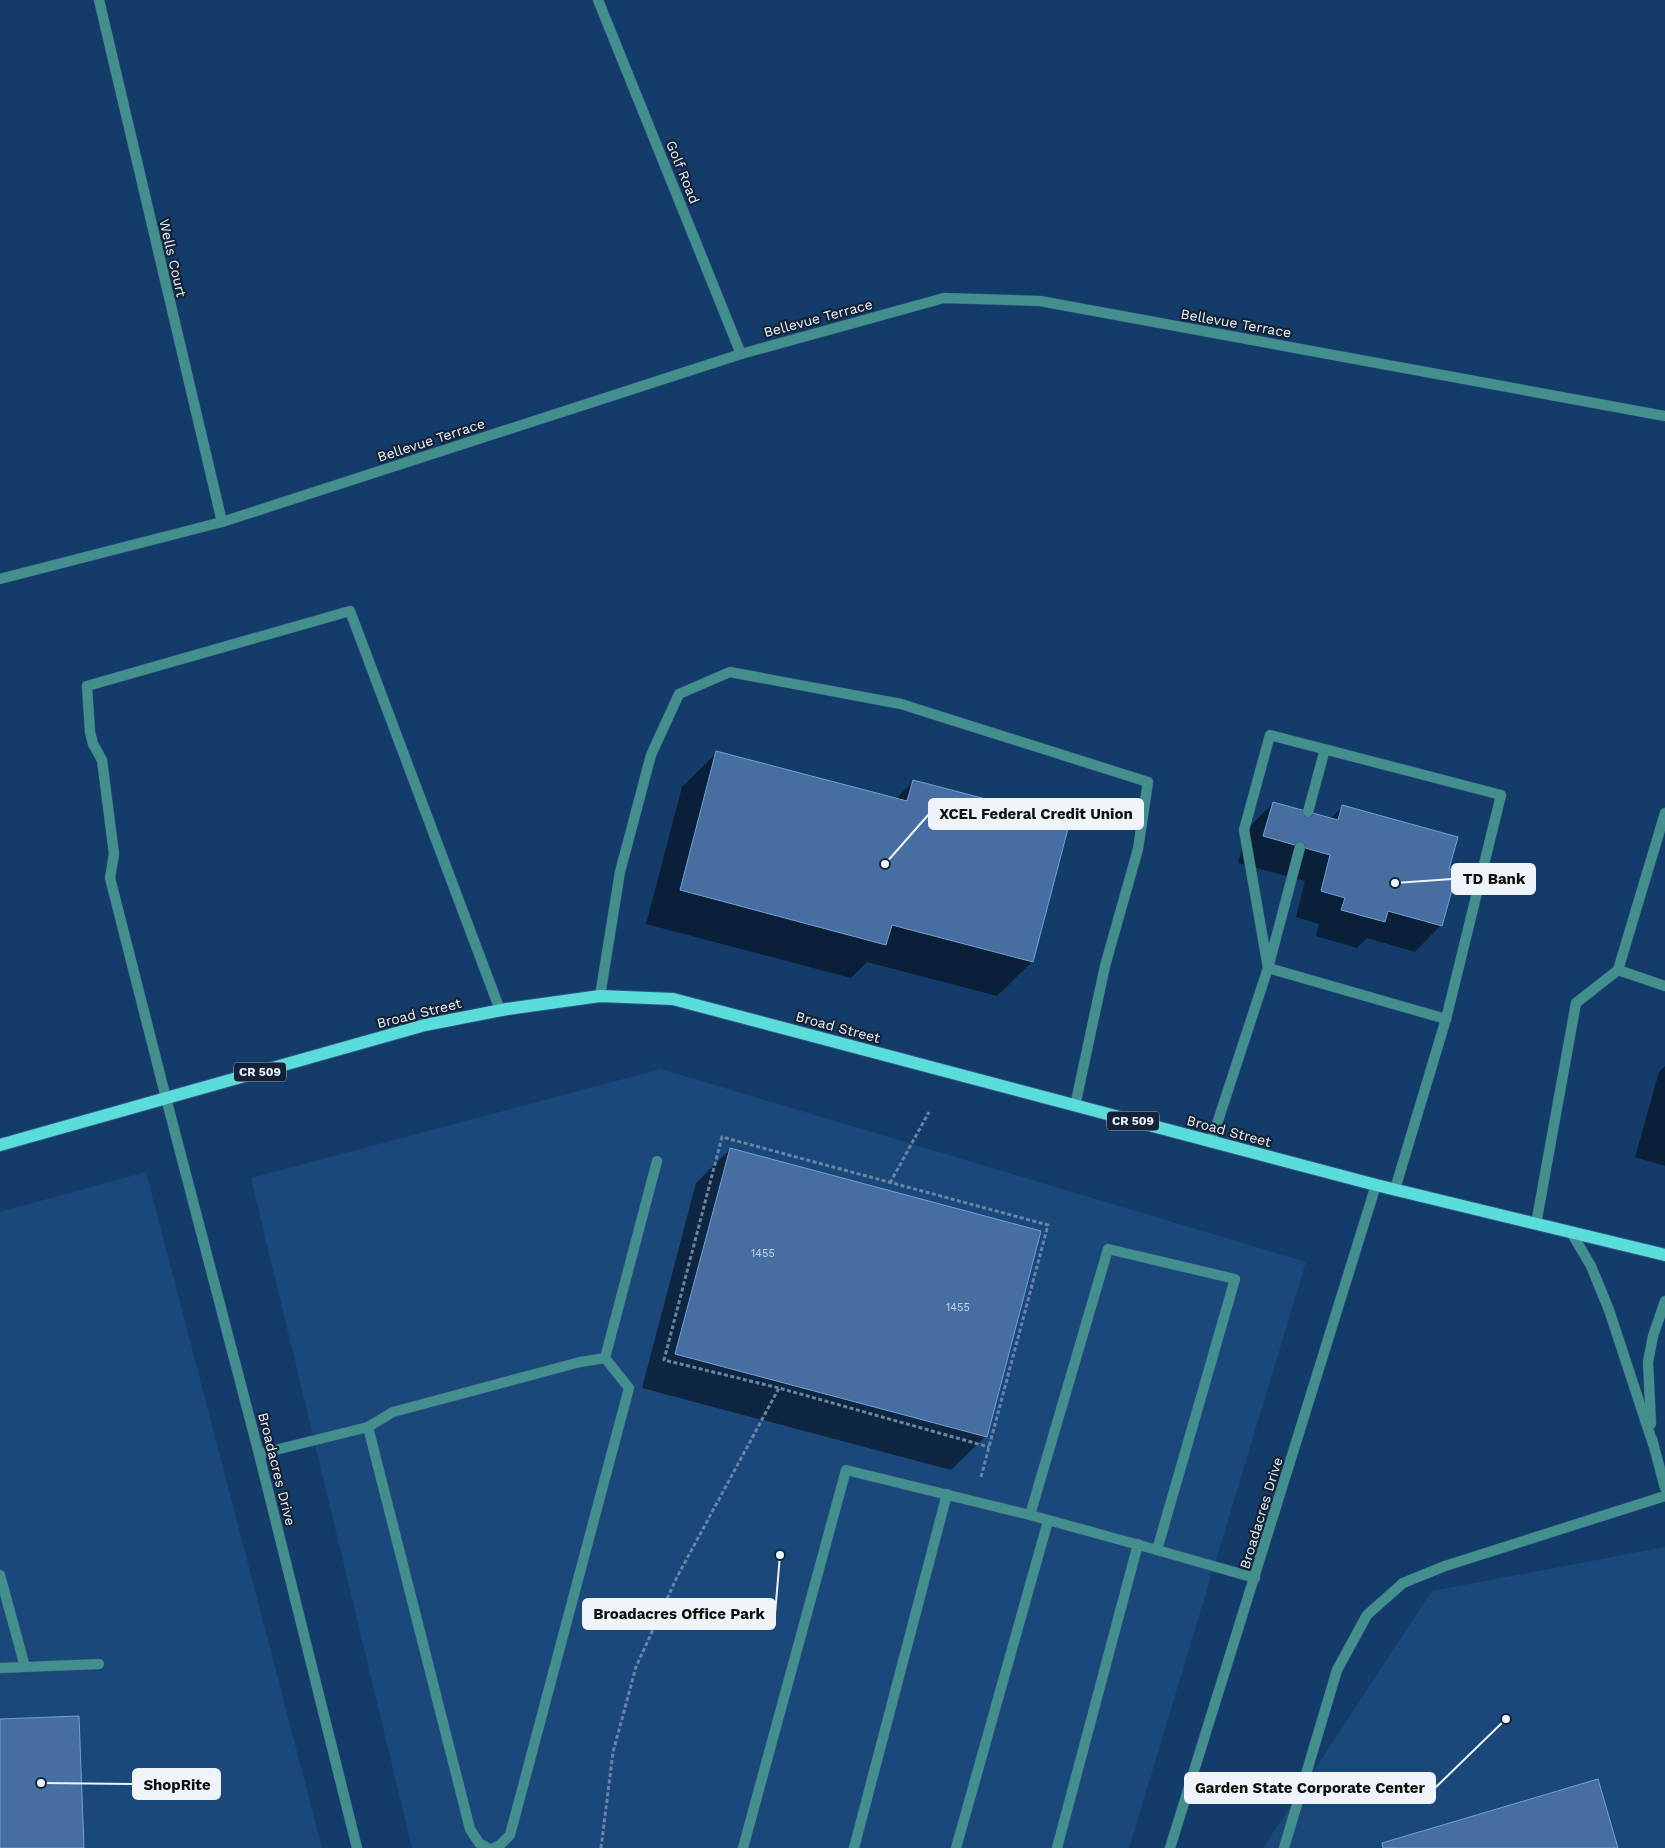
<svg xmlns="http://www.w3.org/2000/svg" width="1665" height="1848" font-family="'Work Sans',sans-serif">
	<rect width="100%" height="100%" fill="#143c6a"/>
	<g fill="#1b487b">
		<polygon points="661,1069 1306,1262 1129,1848 412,1848 251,1178"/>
		<polygon points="146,1172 322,1848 0,1848 0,1212"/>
		<polygon points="1665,1547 1665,1848 1263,1848 1432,1591"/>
	</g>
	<g fill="#0007">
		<polygon points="716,753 895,800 913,781 1068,822 1032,962 997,996 867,962 851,978 646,924 682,787"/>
		<polygon points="1273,803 1330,819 1343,806 1447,870 1441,925 1415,952 1367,938 1357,948 1316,936 1319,924 1296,917 1305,881 1238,863 1247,829"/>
		<polygon points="1665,1066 1665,1166 1635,1157 1659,1072"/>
		<polygon points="730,1149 986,1436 951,1470 642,1388 696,1183"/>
	</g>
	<g fill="#466ea0" stroke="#75a0d5">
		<polygon points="716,751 907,801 913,780 1070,821 1033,962 892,925 886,945 680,890"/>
		<polygon points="1273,802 1338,820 1342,805 1458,837 1449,869 1457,872 1442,926 1388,911 1385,922 1341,910 1345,898 1321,891 1330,855 1263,836"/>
		<polygon points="730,1148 1041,1231 987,1437 675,1354"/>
		<polygon points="79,1716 84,1848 0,1848 0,1719"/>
		<polygon points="1598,1779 1618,1848 1383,1848 1382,1843"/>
	</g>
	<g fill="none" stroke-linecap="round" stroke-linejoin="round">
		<defs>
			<g id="lane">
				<polyline points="1308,812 1325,749"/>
				<polyline points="1300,847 1268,968 1446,1019"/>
				<polyline points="1618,970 1665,986"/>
				<polyline points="600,996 620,872 651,755 679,694 730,672 901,704 1148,782 1138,849 1105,966 1075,1106"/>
				<polyline points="166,1098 110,878 114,854 102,760 93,744 90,732 87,686 350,611 500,1010"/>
				<polyline points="1211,1142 1268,968 1244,830 1270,735 1501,795 1446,1019 1395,1189"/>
				<polyline points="1536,1224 1576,1003 1618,970 1665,813"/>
				<polyline points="1571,1232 1591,1266 1609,1310 1653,1444"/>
				<polyline points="1651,1424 1648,1362 1653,1336 1665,1301"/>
				<polyline points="368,1427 470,1829 479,1843 488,1848"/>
				<polyline points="1652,1439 1665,1488"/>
				<polyline points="259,1454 368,1427 393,1412 580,1362 605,1358"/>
				<polyline points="1030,1515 1157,1550"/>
				<polyline points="0,1575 25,1667"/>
				<polyline points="0,1668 99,1664"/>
				<polyline points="494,1848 500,1845 510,1835 629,1388 605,1358 657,1161"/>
				<polyline points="743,1848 846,1470 1030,1515 1108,1249 1235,1279 1157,1550 1255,1578"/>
				<polyline points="854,1848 947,1494"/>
				<polyline points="956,1848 1048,1521"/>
				<polyline points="1057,1848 1138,1544"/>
				<polyline points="1284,1848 1337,1670 1367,1615 1403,1583 1445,1566 1665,1496"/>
			</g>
			<g id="street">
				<polyline points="99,0 222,522"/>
				<polyline points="598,0 741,354"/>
				<polyline points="0,579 222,522 741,354 944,298 1040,301 1665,416"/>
				<polyline points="166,1098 259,1454 357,1848"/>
				<polyline points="1170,1848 1376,1185"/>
			</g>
			<polyline id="primary" points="0,1145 425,1025 507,1009 600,996 673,999 1376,1185 1665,1255"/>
		</defs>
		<use href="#lane" stroke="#33567e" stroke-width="11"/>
		<use href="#street" stroke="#33567e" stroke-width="11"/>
		<use href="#primary" stroke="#33567e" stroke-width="14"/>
		<g stroke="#6a85a3" stroke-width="3" stroke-dasharray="4 2.5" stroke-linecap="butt">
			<polyline points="890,1183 929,1112"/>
			<polyline points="981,1477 1048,1225 722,1137 664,1360 779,1388 989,1447"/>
			<polyline points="601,1848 613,1752 636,1667 677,1577 779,1388"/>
		</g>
		<use href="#lane" stroke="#438f8e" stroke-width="10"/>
		<use href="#street" stroke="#438f8e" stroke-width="10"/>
		<use href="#primary" stroke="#5adcdb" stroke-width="12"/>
	</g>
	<g text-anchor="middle" stroke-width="4.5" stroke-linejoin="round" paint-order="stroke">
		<g font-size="11" fill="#c5d2e4">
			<text x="763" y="1257">1455</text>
			<text x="958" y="1311">1455</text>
		</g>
		<g fill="#122338" stroke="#adb5c0" stroke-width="1">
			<rect x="234" y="1062.5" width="52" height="19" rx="4"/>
			<rect x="1107" y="1111.5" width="52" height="19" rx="4"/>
		</g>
		<g font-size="12" font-weight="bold" fill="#eff4fa">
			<text x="260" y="1076">CR 509</text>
			<text x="1133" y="1125">CR 509</text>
		</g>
		<g font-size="14" fill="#eff4fa" stroke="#122338">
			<text transform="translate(683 172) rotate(68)" y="5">Golf Road</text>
			<text transform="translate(173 258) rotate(77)" y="5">Wells Court</text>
			<text transform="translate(818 318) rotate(-15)" y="5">Bellevue Terrace</text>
			<text transform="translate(1236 323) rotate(10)" y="5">Bellevue Terrace</text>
			<text transform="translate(431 440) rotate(-18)" y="5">Bellevue Terrace</text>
			<text transform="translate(419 1013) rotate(-14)" y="5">Broad Street</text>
			<text transform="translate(838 1027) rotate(15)" y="5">Broad Street</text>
			<text transform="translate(1229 1131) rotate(15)" y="5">Broad Street</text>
			<text transform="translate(277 1469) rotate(76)" y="5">Broadacres Drive</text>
			<text transform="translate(1261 1513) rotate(-73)" y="5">Broadacres Drive</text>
		</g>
	</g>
	<path fill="none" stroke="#eff4fa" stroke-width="2" d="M885 864L929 814M1395 883L1452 879M780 1555L775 1614M41 1783L133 1784M1506 1719L1435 1788"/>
	<g fill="#eff4fa" stroke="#122338" stroke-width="2">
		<circle cx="885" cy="864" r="5"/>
		<circle cx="1395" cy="883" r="5"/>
		<circle cx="780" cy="1555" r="5"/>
		<circle cx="41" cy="1783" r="5"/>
		<circle cx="1506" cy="1719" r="5"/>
	</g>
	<g fill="#eff4fa" stroke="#eff4fa" stroke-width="2">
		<rect x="929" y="799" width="214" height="30" rx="5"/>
		<rect x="1452" y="864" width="83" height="30" rx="5"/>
		<rect x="583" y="1599" width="192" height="30" rx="5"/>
		<rect x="133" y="1769" width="87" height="30" rx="5"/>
		<rect x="1185" y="1773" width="250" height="30" rx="5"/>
	</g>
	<g font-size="15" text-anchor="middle" font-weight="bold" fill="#111">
		<text x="1036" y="819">XCEL Federal Credit Union</text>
		<text x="1494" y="884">TD Bank</text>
		<text x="679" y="1619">Broadacres Office Park</text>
		<text x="177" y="1790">ShopRite</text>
		<text x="1310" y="1793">Garden State Corporate Center</text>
	</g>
</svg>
